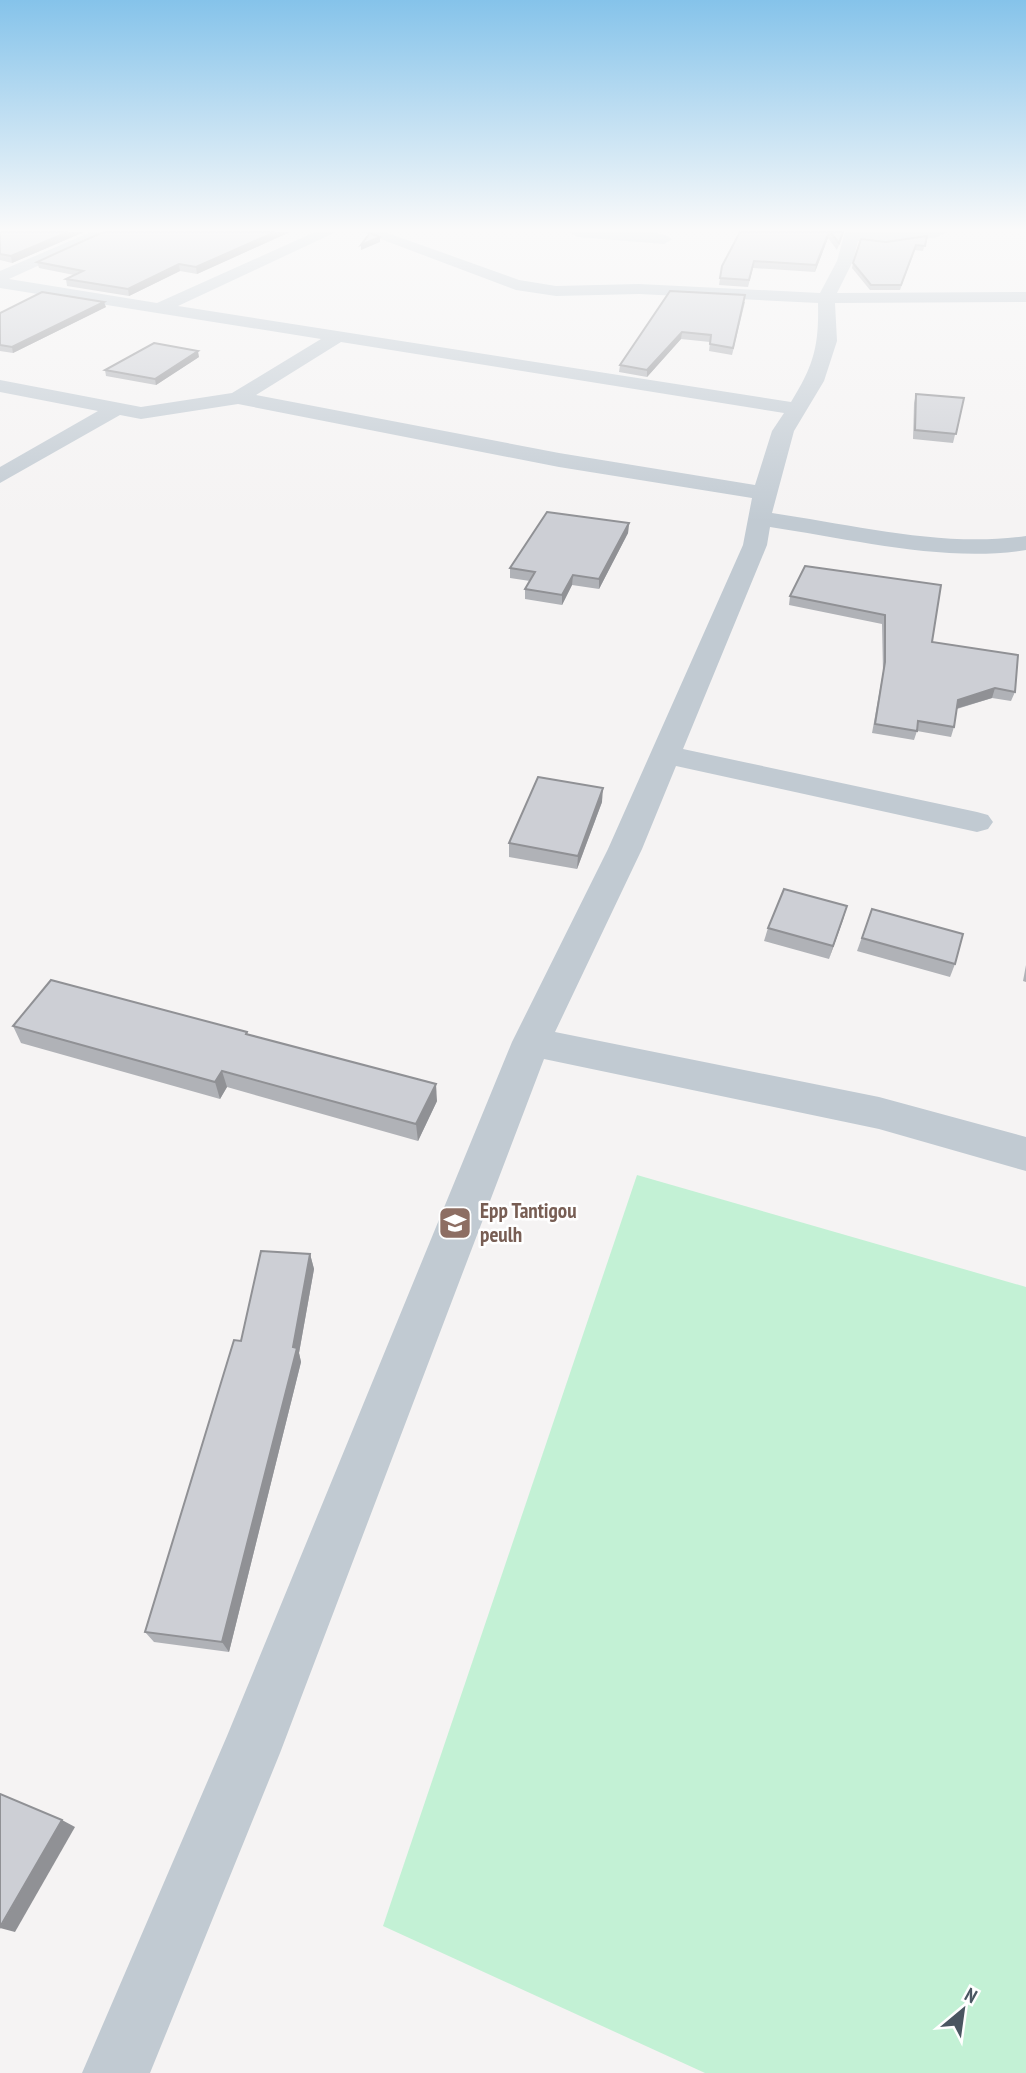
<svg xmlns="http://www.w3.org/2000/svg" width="1026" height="2073" font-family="'PT Sans Narrow',sans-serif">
	<rect width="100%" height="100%" fill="#f5f3f3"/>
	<polygon fill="#c3f1d5" points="637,1175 1026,1287 1026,2073 705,2073 383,1926"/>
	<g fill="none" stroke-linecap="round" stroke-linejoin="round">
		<g fill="#c1cad2" fill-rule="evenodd">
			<path d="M91 232H112L9 279 157 303 315 232H336L178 306 791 402C814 365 819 346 818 303L639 294 556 296 516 290 362 232H385L519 280 556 286 639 284 820 293 837 261 845 232H946L938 237 885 244 858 241 853 261 837 293 1026 292V302L835 303 837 341 824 381 794 431 772 513C855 525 943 548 1026 536V550C944 563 852 539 770 527L767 545 683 749 977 812 988 815 993 822 988 829 977 832 676 766 642 849 555 1032 879 1097 1026 1137V1171L879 1129 544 1059 280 1753 150 2073H82L227 1736 512 1042 608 849 743 545 752 498 559 467 238 404 141 419 120 415 0 483V467L98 411 0 392V380L141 407 232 393 321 339 0 288V271ZM341 342 784 413 772 431 755 485 559 453 256 395Z"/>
			<path d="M569 232C590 232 658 226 672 239L664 244 577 237Z"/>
		</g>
	</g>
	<g fill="#b0b2b7">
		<polygon points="0,232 84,232 12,263 0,260"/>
		<polygon points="290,232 197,274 180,271 129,296 67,286 66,279 74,275 39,268 37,262"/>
		<polygon points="740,232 844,232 837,250 828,238 815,272 753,268 748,287 719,285 722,266"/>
		<polygon points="927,236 923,251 915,250 900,290 870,290 852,268 853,263 886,242"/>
		<polygon points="670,291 745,302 732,355 709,351 710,342 681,339 647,377 619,372 620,365"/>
		<polygon points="106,307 13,353 0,351 0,313"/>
		<polygon points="199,357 156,385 106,376 105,370"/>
		<polygon points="916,394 964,398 953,443 913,439 914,403"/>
		<polygon points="629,523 628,533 599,589 572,585 562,605 525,599 525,589 530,581 510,578 510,568"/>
		<polygon points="805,566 1015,692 1011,701 992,698 957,709 954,727 951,737 917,731 914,740 872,733 883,672 882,624 789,605 790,596"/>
		<polygon points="602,802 577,869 509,857 509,843"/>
		<polygon points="847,906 829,959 764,941 768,928"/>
		<polygon points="872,909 955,964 950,977 857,951"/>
		<polygon points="1026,965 1026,982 1023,981"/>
		<polygon points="13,1026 247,1032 248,1035 437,1101 418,1141 227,1087 220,1099 21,1043"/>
		<polygon points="310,1254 314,1269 299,1353 301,1362 229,1652 154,1642 145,1632 241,1341"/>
	</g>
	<g fill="#909195">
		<polygon points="68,232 84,232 12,263 11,256"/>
		<polygon points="275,232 290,232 197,274 196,267"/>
		<polygon points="829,232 828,238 815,272 816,265"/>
		<polygon points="380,237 380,242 361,250 361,245"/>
		<polygon points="179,264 180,271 129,296 128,289"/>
		<polygon points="104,302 106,307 13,353 12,347"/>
		<polygon points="682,332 681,339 647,377 647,370"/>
		<polygon points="198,351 199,357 156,385 155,379"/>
		<polygon points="629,523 628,533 599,589 599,579"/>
		<polygon points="573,575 572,585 562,605 562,595"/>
		<polygon points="995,688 992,698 955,709 958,700"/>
		<polygon points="603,788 602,802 577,869 578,856"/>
		<polygon points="847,906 843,920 829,959 833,946"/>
		<polygon points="222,1071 227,1087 220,1099 215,1082"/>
		<polygon points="436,1084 437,1101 418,1141 416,1124"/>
		<polygon points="310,1254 314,1269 299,1353 301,1362 229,1652 222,1642 293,1347"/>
		<polygon points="62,1820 75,1827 15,1932 0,1928"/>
	</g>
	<g fill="#cdcfd5" stroke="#909195" stroke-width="2">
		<polygon points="0,232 68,232 11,256 0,254"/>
		<polygon points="103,232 275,232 196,267 179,264 128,289 66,279 83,271 37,262"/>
		<polygon points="740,232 829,232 816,265 754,261 749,280 720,278 722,266"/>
		<polygon points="830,232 843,232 839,243"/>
		<polygon points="370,233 380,237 361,245"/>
		<polygon points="927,236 925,246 916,245 901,285 871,285 853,263 861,239 886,242"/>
		<polygon points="670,291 745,295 733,348 710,344 711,335 682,332 647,370 620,365"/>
		<polygon points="42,292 104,302 12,347 0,345 0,313"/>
		<polygon points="154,343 198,351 155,379 105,370"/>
		<polygon points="916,394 964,398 956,434 915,430"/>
		<polygon points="547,512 629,523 599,579 573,575 562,595 525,589 535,572 510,568"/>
		<polygon points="805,566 941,585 932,642 1018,655 1015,692 995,688 958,700 954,727 918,721 917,731 875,724 885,662 885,615 790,596"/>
		<polygon points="538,777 603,788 578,856 509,843"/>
		<polygon points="784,889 847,906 833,946 768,928"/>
		<polygon points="872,909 963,934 955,964 862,938"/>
		<polygon points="51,980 247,1032 246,1034 436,1084 416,1124 222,1071 215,1082 13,1026"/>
		<polygon points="261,1251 310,1254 293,1347 297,1348 222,1642 145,1632 234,1340 241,1341"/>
		<polygon points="0,1794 62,1820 0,1927"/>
	</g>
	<linearGradient id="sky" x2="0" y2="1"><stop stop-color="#85c3ea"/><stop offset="0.44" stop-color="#fafafa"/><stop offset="1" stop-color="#fafafa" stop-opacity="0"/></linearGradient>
	<rect width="1026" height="522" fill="url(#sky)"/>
	<defs>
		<symbol id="school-square" viewBox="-11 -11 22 22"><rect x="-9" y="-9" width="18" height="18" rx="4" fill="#8d6e63" stroke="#fff"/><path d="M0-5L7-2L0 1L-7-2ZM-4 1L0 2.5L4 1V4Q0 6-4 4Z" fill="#fff"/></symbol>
	</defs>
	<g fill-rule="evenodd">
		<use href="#school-square" x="436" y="1204" width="38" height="38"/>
	</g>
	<g text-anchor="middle" stroke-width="5" stroke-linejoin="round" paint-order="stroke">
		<g font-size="21" font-weight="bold" fill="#785e54" stroke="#fff" text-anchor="start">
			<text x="480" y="1218">Epp Tantigou<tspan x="480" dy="24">peulh</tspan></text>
		</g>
	</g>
	<g transform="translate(963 2010) rotate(29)" stroke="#ffffff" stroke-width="5" paint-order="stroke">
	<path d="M0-5L12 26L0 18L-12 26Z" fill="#4a5661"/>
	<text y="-10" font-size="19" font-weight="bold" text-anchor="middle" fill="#4a5661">N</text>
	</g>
</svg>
